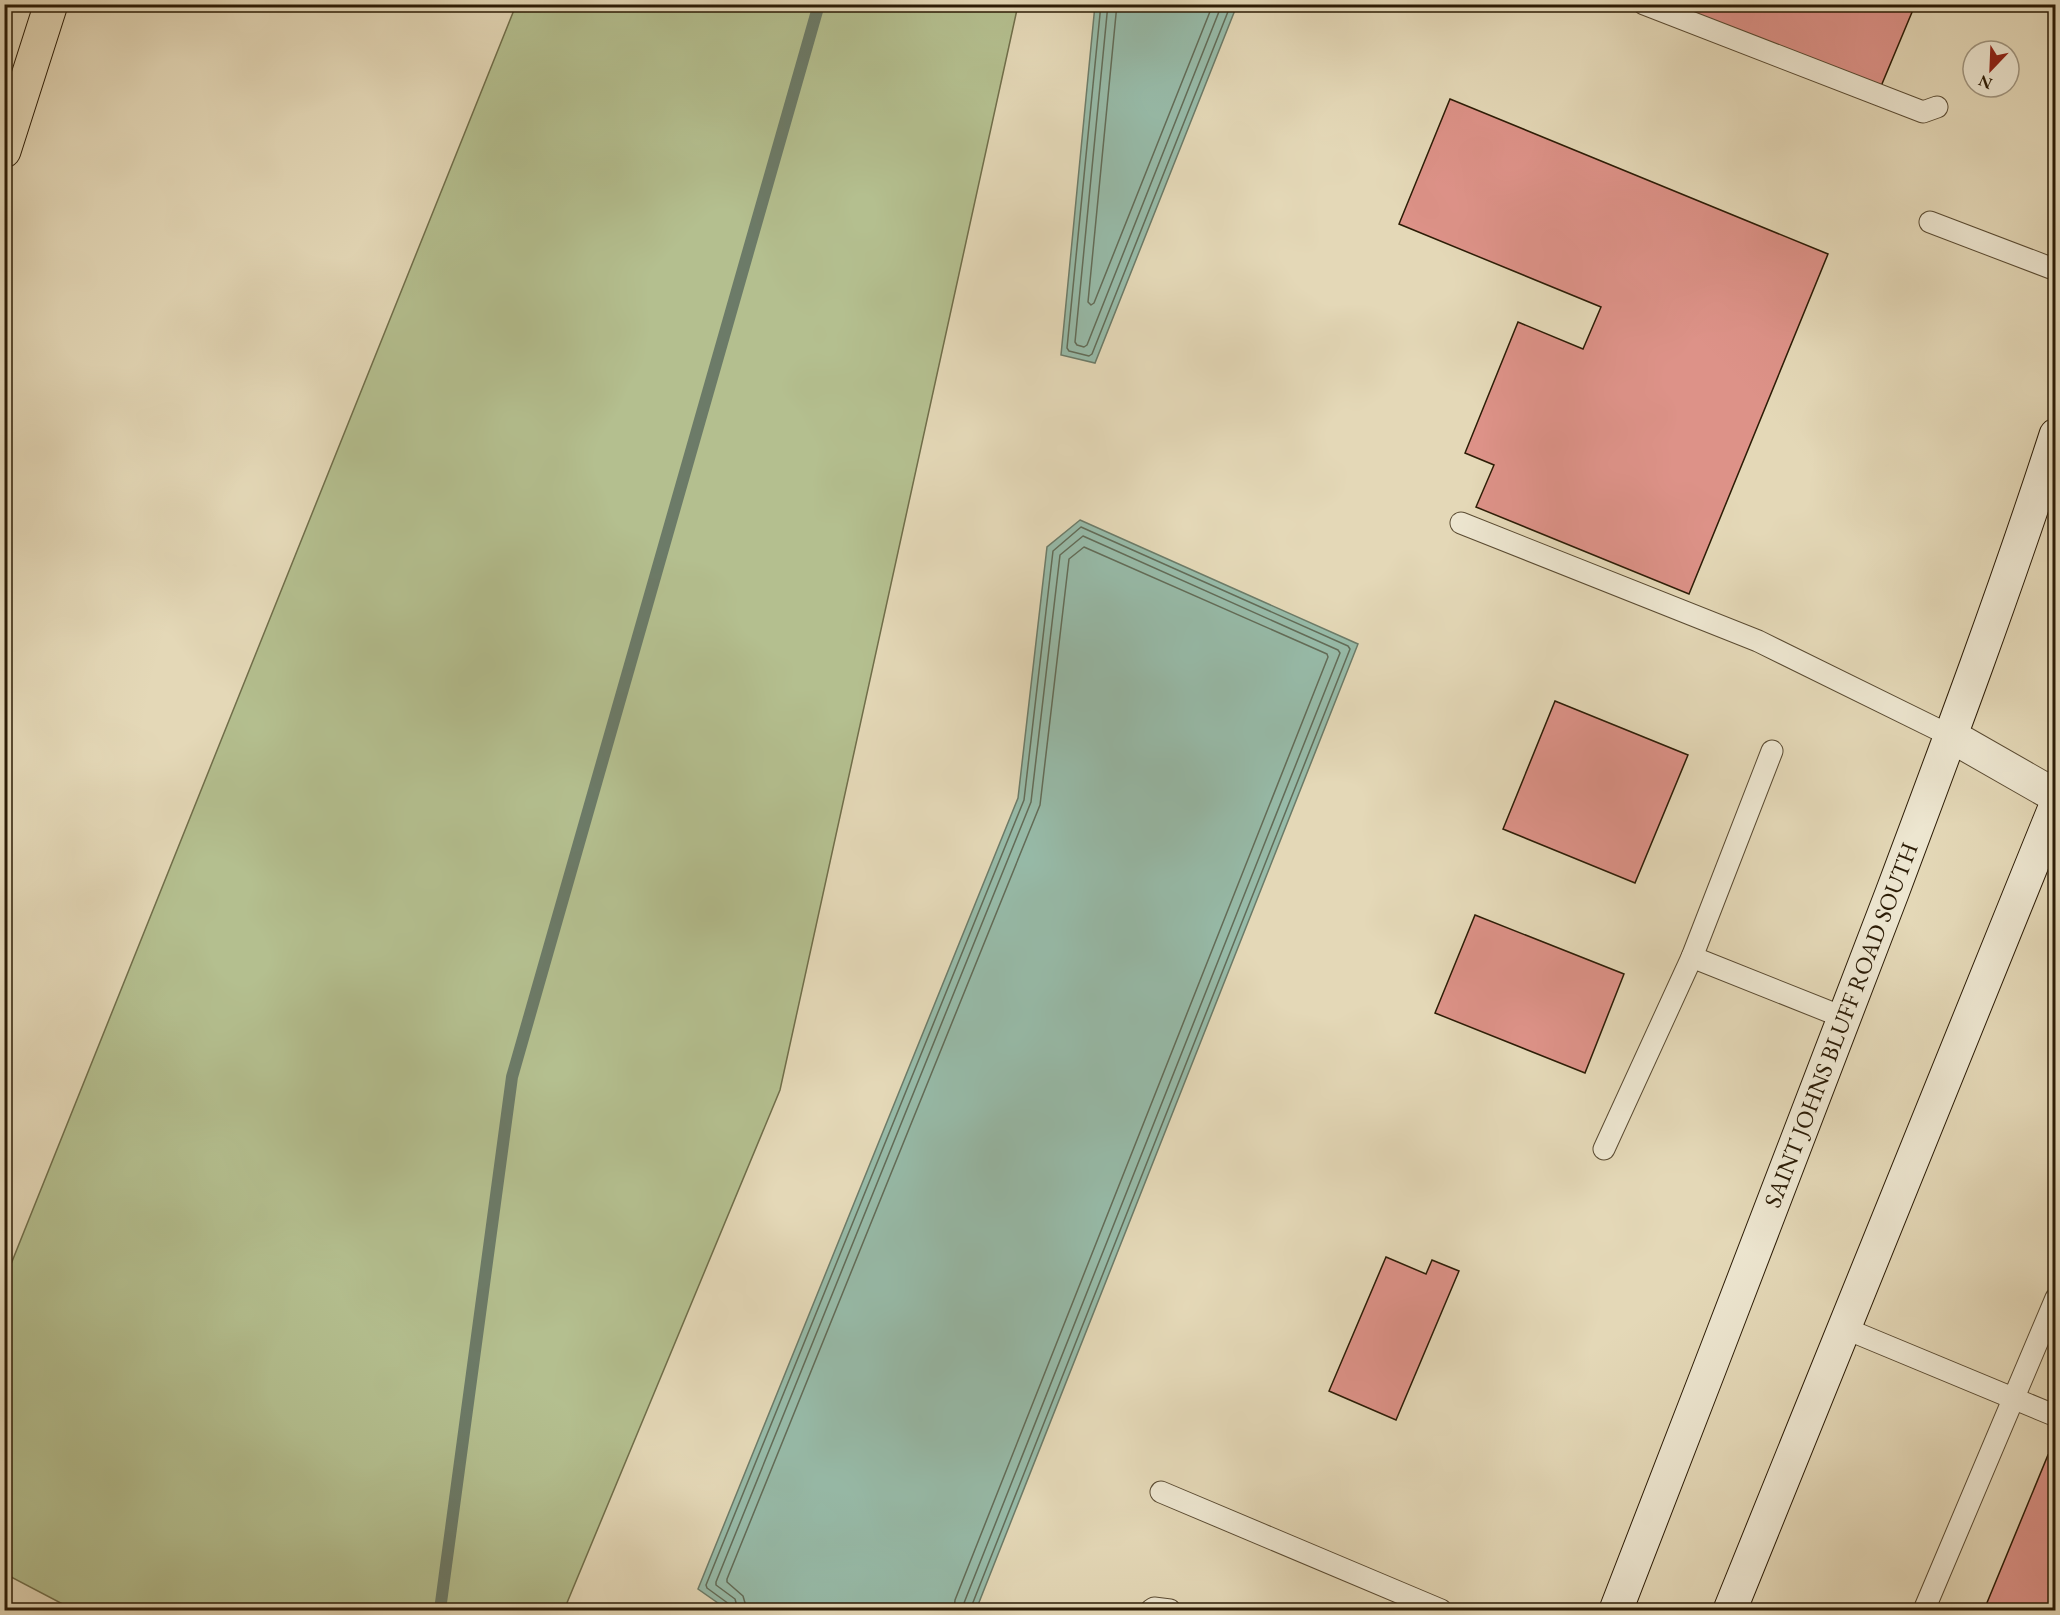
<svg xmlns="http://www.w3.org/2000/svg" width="2060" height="1615" font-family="'EB Garamond',serif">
	<rect width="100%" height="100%" fill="#e4d8b7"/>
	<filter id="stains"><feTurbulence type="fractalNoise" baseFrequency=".00333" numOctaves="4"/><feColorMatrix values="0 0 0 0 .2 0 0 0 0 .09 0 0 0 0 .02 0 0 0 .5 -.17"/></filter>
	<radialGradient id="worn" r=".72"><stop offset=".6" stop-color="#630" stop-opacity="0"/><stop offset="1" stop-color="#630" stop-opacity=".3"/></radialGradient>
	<polygon fill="#b4bf8f" stroke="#706e4a" stroke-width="1.5" points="516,5 1018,5 780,1090 564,1610 74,1610 11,1577 5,1567 5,1279"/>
	<g fill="#97bba9" stroke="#6c7b68" stroke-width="1.5">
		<polygon points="1095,5 1237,5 1095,363 1061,355"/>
		<polygon points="1080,520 1358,644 976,1610 728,1610 698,1589 1018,798 1047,547"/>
	</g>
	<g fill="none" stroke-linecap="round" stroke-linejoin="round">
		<g stroke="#626c58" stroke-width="1.5">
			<polyline points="1101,4 1067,348 1069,351 1089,356 1092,354 1231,4"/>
			<polyline points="1108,4 1075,342 1077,345 1084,347 1087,345 1222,4"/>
			<polyline points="1117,4 1088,302 1091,305 1094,303 1213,4"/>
			<polyline points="731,1610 729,1604 707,1588 706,1585 1024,800 1053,551 1081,527 1348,646 1350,649 970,1610"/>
			<polyline points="738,1610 735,1599 716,1585 716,1582 1031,802 1060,555 1083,536 1338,650 1340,653 964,1603 963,1610"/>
			<polyline points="747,1610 743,1596 727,1582 727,1579 1040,805 1069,559 1084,547 1327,654 1328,657 955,1600 954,1610"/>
		</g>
		<polyline stroke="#6c7b68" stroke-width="12" points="440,1610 512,1077 819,4"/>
	</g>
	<g fill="#dd9288" stroke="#2c1c06" stroke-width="1.5">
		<polygon points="1684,4 1915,5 1879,91 1682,9"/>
		<polygon points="1450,99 1828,254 1689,594 1476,507 1494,465 1465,453 1518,322 1583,349 1601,307 1399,224"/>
		<polygon points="1555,701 1688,755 1635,883 1503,829"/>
		<polygon points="1475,915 1624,974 1585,1073 1435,1013"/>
		<polygon points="1386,1257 1426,1274 1432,1260 1459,1271 1396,1420 1329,1391"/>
		<polygon points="2048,1455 2056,1457 2056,1610 1984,1610"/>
	</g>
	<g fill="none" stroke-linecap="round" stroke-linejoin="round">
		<defs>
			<g id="lane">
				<polyline points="1644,4 1923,112 1937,107"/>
				<polyline points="1930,222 2056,270"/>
				<polyline points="1461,523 1758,641 1951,736"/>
				<polyline points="1692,957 1845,1018"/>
				<polyline points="1604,1149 1692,957 1772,751"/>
				<polyline points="1844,1328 2056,1416"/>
				<polyline points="1161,1492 1441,1610"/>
				<polyline points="1151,1610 1154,1608 1170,1610"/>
				<polyline points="1924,1610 2056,1298"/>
			</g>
			<polyline id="street" points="1951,736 2056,796"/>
			<g id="secondary">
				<path d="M1616 1610C1708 1371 1802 1133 1892 893 1949 741 2006 589 2056 435"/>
				<polyline points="1730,1610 2056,805"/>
			</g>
			<polyline id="highway" points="4,151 51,4"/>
		</defs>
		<use href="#lane" stroke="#5a4b32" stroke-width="23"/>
		<use href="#street" stroke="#5a4b32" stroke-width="35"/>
		<use href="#secondary" stroke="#2c1c06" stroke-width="35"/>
		<use href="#highway" stroke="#2c1c06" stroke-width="35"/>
		<use href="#lane" stroke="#ede6d0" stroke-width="21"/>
		<use href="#street" stroke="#ede6d0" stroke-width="33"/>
		<use href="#secondary" stroke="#ede6d0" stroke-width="33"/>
		<use href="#highway" stroke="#e4d8b7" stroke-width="33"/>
	</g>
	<g text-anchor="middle" stroke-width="4.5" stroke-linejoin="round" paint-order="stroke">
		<g font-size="24" fill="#2c1c06" stroke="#ede6d0">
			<text transform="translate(1841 1025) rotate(-69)" y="8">SAINT JOHNS BLUFF ROAD SOUTH</text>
		</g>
	</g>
	<rect width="2060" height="1615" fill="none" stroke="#e4d8b7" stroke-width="24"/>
	<rect x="6" y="6" width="2048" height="1603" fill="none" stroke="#2c1c06" stroke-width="3"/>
	<rect x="12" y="12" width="2036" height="1591" fill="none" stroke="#2c1c06" stroke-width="1.5"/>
	<g transform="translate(1991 69) rotate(203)"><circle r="28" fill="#ede6d0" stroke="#a0957f" stroke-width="1.5"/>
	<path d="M0-4.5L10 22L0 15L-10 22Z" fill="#8f2418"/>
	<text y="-9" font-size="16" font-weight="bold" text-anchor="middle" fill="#2c1c06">N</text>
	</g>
	<rect width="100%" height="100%" filter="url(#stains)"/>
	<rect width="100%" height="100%" fill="url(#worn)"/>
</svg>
